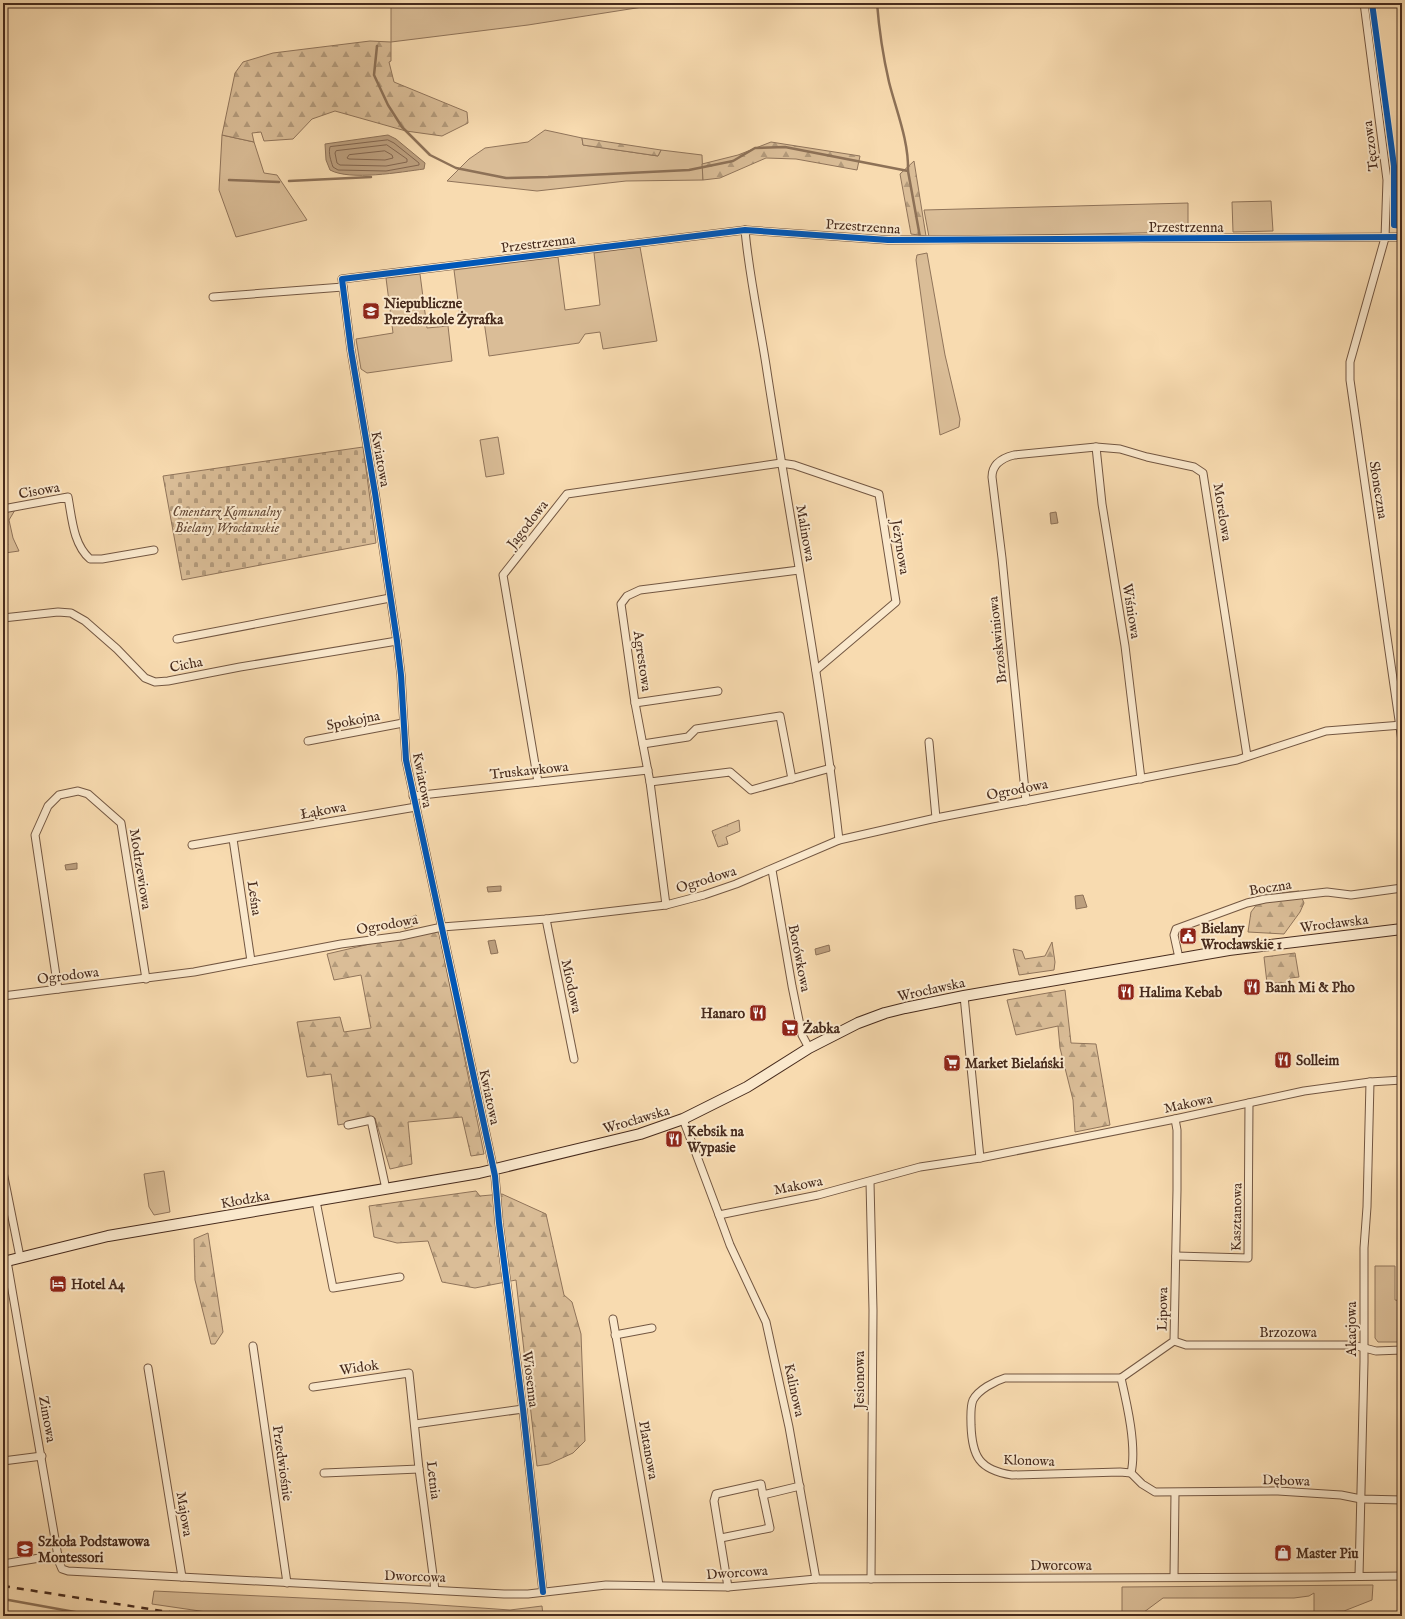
<svg xmlns="http://www.w3.org/2000/svg" width="1405" height="1619" font-family="'IM FELL English',serif">
	<defs>
		<pattern id="forest-firs" width="22" height="20" patternUnits="userSpaceOnUse"><rect width="22" height="20" fill="#dabd97"/><path d="M5 1l3.5 6h-7zM16 11l3.5 6h-7z" fill="#b39a7b"/></pattern>
		<pattern id="cemetery-stones" width="16" height="16" patternUnits="userSpaceOnUse"><rect width="16" height="16" fill="#dabd97"/><path d="M2 7V4a2 2 0 0 1 4 0v3zM10 15v-3a2 2 0 0 1 4 0v3z" fill="#b39a7b"/></pattern>
		<pattern id="park-tufts" width="24" height="20" patternUnits="userSpaceOnUse"><rect width="24" height="20" fill="#dabd97"/><path d="M3 7l-1-3M5 7V3M7 7l1-3M15 17l-1-3M17 17v-4M19 17l1-3" fill="none" stroke="#b39a7b"/></pattern>
	</defs>
	<rect width="100%" height="100%" fill="#f8dbb0"/>
	<filter id="stains"><feTurbulence type="fractalNoise" baseFrequency=".005" numOctaves="4"/><feColorMatrix values="0 0 0 0 .2 0 0 0 0 .09 0 0 0 0 .02 0 0 0 .5 -.17"/></filter>
	<radialGradient id="worn" r=".72"><stop offset=".6" stop-color="#630" stop-opacity="0"/><stop offset="1" stop-color="#630" stop-opacity=".3"/></radialGradient>
	<g fill="#dabd97" stroke="#90745a">
		<polygon points="391,3 668,3 528,25 391,42"/>
		<polygon points="545,130 582,138 583,145 658,156 661,150 702,155 703,180 626,181 537,191 447,181 469,159 485,148 528,142"/>
		<polygon points="222,135 254,142 264,173 277,175 307,220 236,237 219,190"/>
		<polygon points="1271,201 1273,231 1233,232 1232,202"/>
		<polygon points="1188,203 1188,232 929,237 924,210"/>
		<polygon points="640,247 657,341 603,349 600,332 585,334 579,343 489,356 484,321 461,324 454,270 558,257 565,310 600,305 594,253"/>
		<polygon points="927,253 945,355 960,419 959,427 940,435 916,260 917,255"/>
		<polygon points="420,274 427,328 448,326 452,361 367,373 361,369 356,339 393,333 386,278"/>
		<polygon points="498,437 504,474 486,477 480,440"/>
		<polygon points="164,1171 170,1212 154,1215 149,1207 144,1174"/>
		<polygon points="1375,1266 1395,1266 1395,1300 1402,1301 1402,1342 1378,1342 1375,1338"/>
		<polygon points="1373,1585 1372,1600 1344,1611 1314,1612 1314,1593 1309,1596 1294,1598 1163,1598 1140,1615 1122,1616 1122,1587"/>
		<polygon points="154,1591 410,1603 510,1610 542,1606 543,1616 234,1616 152,1604"/>
	</g>
	<g fill="url(#forest-firs)" stroke="#90745a">
		<polygon points="370,41 391,42 391,61 389,62 394,82 467,112 468,123 442,136 406,131 335,111 312,119 293,139 264,141 261,132 252,133 254,142 222,135 235,73 243,62 273,53"/>
		<polygon points="582,138 661,150 658,156 583,145"/>
		<polygon points="771,142 860,156 857,170 796,159 766,158 720,178 703,180 702,164 738,155"/>
		<polygon points="914,161 926,236 911,234 900,174"/>
		<polygon points="1299,891 1304,903 1300,912 1284,934 1248,932 1251,912 1265,894"/>
		<polygon points="438,928 484,1154 471,1156 462,1117 408,1122 412,1164 390,1169 375,1118 338,1125 331,1074 307,1077 297,1022 340,1017 344,1032 371,1028 361,975 334,980 327,954"/>
		<polygon points="1052,942 1055,962 1054,970 1019,975 1013,949 1022,951 1025,959 1045,956"/>
		<polygon points="1295,953 1299,977 1290,978 1290,983 1267,983 1264,957"/>
		<polygon points="1065,990 1071,1043 1096,1044 1110,1125 1075,1132 1073,1100 1060,1048 1058,1026 1016,1035 1007,1000"/>
		<polygon points="476,1191 480,1196 502,1194 546,1214 564,1295 572,1302 581,1334 585,1441 573,1453 549,1464 537,1466 516,1280 475,1288 442,1282 428,1241 397,1243 374,1237 369,1206"/>
		<polygon points="208,1233 223,1332 215,1344 211,1344 195,1280 194,1239"/>
	</g>
	<polygon fill="url(#cemetery-stones)" stroke="#90745a" points="363,447 376,543 182,580 163,476"/>
	<g fill="url(#park-tufts)" stroke="#90745a">
		<polygon points="15,510 9,520 13,538 19,551 5,553 3,551 3,512"/>
		<polygon points="739,820 740,831 726,837 728,844 718,847 712,831"/>
	</g>
	<g fill="#bc9f7e" stroke="#8d7157">
		<path d="M388 135 396 139 425 163 424 169C401 172 350 181 330 170L326 160 325 144Z"/>
		<polygon points="1056,512 1058,523 1051,524 1050,513"/>
		<polygon points="77,863 77,869 66,870 65,865"/>
		<polygon points="501,886 501,891 488,892 487,887"/>
		<polygon points="1083,895 1087,907 1076,909 1075,896"/>
		<polygon points="416,915 419,924 405,929 402,921"/>
		<polygon points="495,940 498,953 491,954 488,941"/>
		<polygon points="829,945 830,951 816,955 815,949"/>
	</g>
	<g fill="none" stroke-linecap="round" stroke-linejoin="round">
		<g stroke="#82654e" stroke-width="1">
			<path d="M388 140 394 143 419 163V165L386 171 338 170 333 167C331 161 328 153 330 147Z"/>
			<polygon points="387,145 407,159 407,162 386,166 340,165 337,163 335,153 336,151"/>
			<polygon points="385,151 392,155 393,158 385,160 349,159 347,158 349,155"/>
		</g>
		<g stroke="#8d7157" stroke-width="2.5">
			<path d="M877 3C879 29 883 56 889 82 896 110 909 141 908 171"/>
			<polyline points="377,46 374,75 388,105 402,127 430,155 456,168 506,178 548,177 689,170 733,161 755,148 785,147 908,171 920,237"/>
			<polyline points="229,180 279,182"/>
			<polyline points="289,181 371,177"/>
			<polyline points="3,1599 97,1616"/>
		</g>
		<defs>
			<g id="minor">
				<polyline points="1364,3 1387,180 1385,238 1350,362 1350,380 1402,741"/>
				<path d="M745 230C749 275 759 320 766 365 790 523 821 681 839 840"/>
				<polyline points="213,297 343,287"/>
				<polyline points="1096,447 1102,504 1125,646 1141,779"/>
				<path d="M3 509 68 497C72 518 73 544 90 559H102L154 550"/>
				<polyline points="3,618 58,612 71,613 85,621 117,649 145,678 155,682 168,681 240,667 397,641"/>
				<polyline points="177,639 390,598"/>
				<polyline points="635,703 718,691"/>
				<polyline points="308,741 403,723"/>
				<polyline points="929,742 936,818"/>
				<polyline points="643,744 688,737 696,729 780,716 792,779"/>
				<polyline points="538,782 503,575 567,494 781,463 794,465 879,494 896,602 816,670"/>
				<polyline points="650,782 730,772 751,790 831,768"/>
				<polyline points="413,796 648,770"/>
				<path d="M1026 801 1002 558 992 477C992 464 1002 458 1014 455L1096 447 1120 449 1147 457 1194 467 1203 473 1247 756"/>
				<polyline points="233,839 251,961"/>
				<polyline points="192,845 416,807"/>
				<polyline points="772,870 792,986 802,1035 809,1048"/>
				<polyline points="666,905 650,782 635,703 621,604 627,596 640,590 799,570"/>
				<polyline points="546,919 574,1059"/>
				<polyline points="1179,958 1174,935 1176,929 1247,903 1265,899 1327,892 1351,895 1402,888"/>
				<polyline points="58,989 35,835 48,806 59,795 78,791 88,794 121,823 146,979"/>
				<polyline points="3,996 194,972 341,944 401,936 442,927 546,919 666,905 704,895 736,884 839,840 936,818 1237,760 1326,731 1402,725"/>
				<polyline points="964,996 980,1158"/>
				<polyline points="683,1119 719,1215 818,1195 920,1167 980,1158 1175,1119 1304,1091 1370,1082 1402,1080"/>
				<path d="M1175 1119 1177 1130V1190L1174 1341 1121 1378C1127 1404 1137 1447 1131 1473L1142 1484 1155 1492 1278 1491 1341 1495 1361 1499 1402 1500"/>
				<polyline points="348,1125 371,1120 386,1189"/>
				<polyline points="3,1172 20,1257"/>
				<polyline points="870,1182 873,1310 871,1579"/>
				<polyline points="316,1201 333,1288 400,1277"/>
				<polyline points="719,1215 730,1245 766,1322 789,1427 816,1579"/>
				<polyline points="1176,1256 1248,1258 1249,1103"/>
				<polyline points="7,1261 59,1562 62,1569 68,1571 504,1594 528,1594 606,1585 728,1587 816,1579 1318,1577 1402,1576"/>
				<polyline points="613,1319 659,1585"/>
				<polyline points="615,1335 652,1328"/>
				<polyline points="1174,1341 1186,1345 1353,1345 1376,1351 1402,1350"/>
				<polyline points="253,1346 287,1583"/>
				<polyline points="148,1368 182,1577"/>
				<path d="M1121 1378H1005C995 1381 978 1390 973 1400 970 1407 971 1418 971 1425 972 1456 979 1470 1012 1475L1120 1472 1131 1473"/>
				<polyline points="313,1387 409,1373 419,1469 435,1590"/>
				<polyline points="415,1424 523,1409"/>
				<polyline points="3,1461 42,1456"/>
				<polyline points="324,1473 419,1469"/>
				<polyline points="721,1538 770,1528 763,1495"/>
				<polyline points="3,1564 58,1555"/>
				<polyline points="1359,1576 1364,1362 1364,1248 1367,1207 1370,1082"/>
				<polyline points="1174,1577 1175,1493"/>
				<polyline points="728,1587 714,1501 716,1494 761,1484 763,1495 800,1486"/>
				<polyline points="543,1592 523,1409 499,1223 495,1176 406,760 401,675 397,641 375,493 351,350 342,279 745,230 888,240 1402,237"/>
			</g>
			<polyline id="secondary" points="3,1262 108,1236 479,1173 640,1134 683,1119 747,1087 809,1048 858,1023 885,1013 905,1008 964,996 1229,950 1402,929"/>
		</defs>
		<use href="#minor" stroke="#735742" stroke-width="9"/>
		<use href="#secondary" stroke="#472b1d" stroke-width="12"/>
		<use href="#minor" stroke="#fae8cc" stroke-width="7"/>
		<use href="#secondary" stroke="#fae8cc" stroke-width="10"/>
		<polyline stroke="#472b1d" stroke-width="2.5" stroke-dasharray="7 7" stroke-linecap="butt" points="3,1586 194,1616"/>
		<defs>
			<g id="cycleway">
				<polyline points="1372,3 1394,166 1394,225 1402,226"/>
				<polyline points="543,1592 523,1409 499,1223 495,1176 406,760 401,675 397,641 375,493 351,350 342,279 745,230 888,240 1402,237"/>
			</g>
		</defs>
		<use href="#cycleway" stroke="#fae8cc" stroke-width="8"/>
		<use href="#cycleway" stroke="#0057b8" stroke-width="6"/>
	</g>
	<defs>
		<symbol id="school-square" viewBox="-11 -11 22 22"><rect x="-9" y="-9" width="18" height="18" rx="4" fill="#8f2418" stroke="#fae8cc"/><path d="M0-5L7-2L0 1L-7-2ZM-4 1L0 2.5L4 1V4Q0 6-4 4Z" fill="#fff"/></symbol>
		<symbol id="civic-square" viewBox="-11 -11 22 22"><rect x="-9" y="-9" width="18" height="18" rx="4" fill="#8f2418" stroke="#fae8cc"/><path d="M-.6-6.5H3V-4.5H.6V-3L4-1V1h2V6H-6V1h2V-1L-.6-3ZM-1.2 2.5V6h2.4V2.5Z" fill="#fff"/></symbol>
		<symbol id="restaurant-square" viewBox="-11 -11 22 22"><rect x="-9" y="-9" width="18" height="18" rx="4" fill="#8f2418" stroke="#fae8cc"/><path d="M-5-6h1v4h1v-4h1v4h1v-4h1v5L-1.5 .5V6h-2V.5L-5-1ZM5-6V6H3V1.5H1.5Q1.5-4 5-6Z" fill="#fff"/></symbol>
		<symbol id="supermarket-square" viewBox="-11 -11 22 22"><rect x="-9" y="-9" width="18" height="18" rx="4" fill="#8f2418" stroke="#fae8cc"/><path d="M-6-5.5h2.5l.6 2H6L4.5 2H-2.5L-4.4-4H-6ZM-1.5 3.2a1.3 1.3 0 1 0 .1 0ZM3 3.2a1.3 1.3 0 1 0 .1 0Z" fill="#fff"/></symbol>
		<symbol id="hotel-square" viewBox="-11 -11 22 22"><rect x="-9" y="-9" width="18" height="18" rx="4" fill="#8f2418" stroke="#fae8cc"/><path d="M-6-4.5h1.5V1H6V5H4.5V3h-9V5H-6ZM-4 0a1.8 1.8 0 1 1 3.6 0ZM.5 0V-2.5h3Q6-2.5 6 0Z" fill="#fff"/></symbol>
		<symbol id="shop-square" viewBox="-11 -11 22 22"><rect x="-9" y="-9" width="18" height="18" rx="4" fill="#8f2418" stroke="#fae8cc"/><path d="M-5-2.5h2.3a2.7 3.5 0 0 1 5.4 0H5L5.5 6h-11ZM-1.5-2.5h3a1.5 2.3 0 0 0-3 0Z" fill="#fff"/></symbol>
	</defs>
	<g fill-rule="evenodd">
		<use href="#school-square" x="361" y="301" width="20" height="20"/>
		<use href="#civic-square" x="1178" y="926" width="20" height="20"/>
		<use href="#restaurant-square" x="1242" y="977" width="20" height="20"/>
		<use href="#restaurant-square" x="1116" y="982" width="20" height="20"/>
		<use href="#restaurant-square" x="748" y="1003" width="20" height="20"/>
		<use href="#supermarket-square" x="780" y="1018" width="20" height="20"/>
		<use href="#restaurant-square" x="1273" y="1050" width="20" height="20"/>
		<use href="#supermarket-square" x="942" y="1053" width="20" height="20"/>
		<use href="#restaurant-square" x="664" y="1129" width="20" height="20"/>
		<use href="#hotel-square" x="48" y="1274" width="20" height="20"/>
		<use href="#school-square" x="15" y="1539" width="20" height="20"/>
		<use href="#shop-square" x="1273" y="1543" width="20" height="20"/>
	</g>
	<g text-anchor="middle" stroke-width="4" stroke-linejoin="round" paint-order="stroke">
		<g font-size="14" fill="#472b1d" stroke="#fae8cc">
			<text transform="translate(1370 146) rotate(-97)" y="5">Tęczowa</text>
			<text transform="translate(863 226) rotate(4)" y="5">Przestrzenna</text>
			<text x="1186" y="232">Przestrzenna</text>
			<text transform="translate(538 243) rotate(-7)" y="5">Przestrzenna</text>
			<text transform="translate(381 459) rotate(80)" y="5">Kwiatowa</text>
			<text transform="translate(39 490) rotate(-10)" y="5">Cisowa</text>
			<text transform="translate(1379 490) rotate(81)" y="5">Słoneczna</text>
			<text transform="translate(1223 512) rotate(81)" y="5">Morelowa</text>
			<text transform="translate(527 524) rotate(-52)" y="5">Jagodowa</text>
			<text transform="translate(806 533) rotate(80)" y="5">Malinowa</text>
			<text transform="translate(901 547) rotate(81)" y="5">Jeżynowa</text>
			<text transform="translate(1132 611) rotate(81)" y="5">Wiśniowa</text>
			<text transform="translate(997 640) rotate(-96)" y="5">Brzoskwiniowa</text>
			<text transform="translate(643 661) rotate(82)" y="5">Agrestowa</text>
			<text transform="translate(186 664) rotate(-11)" y="5">Cicha</text>
			<text transform="translate(353 720) rotate(-11)" y="5">Spokojna</text>
			<text transform="translate(529 770) rotate(-6)" y="5">Truskawkowa</text>
			<text transform="translate(423 780) rotate(79)" y="5">Kwiatowa</text>
			<text transform="translate(1017 789) rotate(-11)" y="5">Ogrodowa</text>
			<text transform="translate(323 810) rotate(-10)" y="5">Łąkowa</text>
			<text transform="translate(141 869) rotate(81)" y="5">Modrzewiowa</text>
			<text transform="translate(706 879) rotate(-17)" y="5">Ogrodowa</text>
			<text transform="translate(1270 887) rotate(-9)" y="5">Boczna</text>
			<text transform="translate(255 898) rotate(82)" y="5">Leśna</text>
			<text transform="translate(1334 923) rotate(-7)" y="5">Wrocławska</text>
			<text transform="translate(387 924) rotate(-10)" y="5">Ogrodowa</text>
			<text transform="translate(800 958) rotate(79)" y="5">Borówkowa</text>
			<text transform="translate(68 975) rotate(-7)" y="5">Ogrodowa</text>
			<text transform="translate(572 986) rotate(78)" y="5">Miodowa</text>
			<text transform="translate(931 989) rotate(-12)" y="5">Wrocławska</text>
			<text transform="translate(490 1097) rotate(78)" y="5">Kwiatowa</text>
			<text transform="translate(1188 1103) rotate(-12)" y="5">Makowa</text>
			<text transform="translate(636 1119) rotate(-16)" y="5">Wrocławska</text>
			<text transform="translate(798 1185) rotate(-11)" y="5">Makowa</text>
			<text transform="translate(245 1199) rotate(-10)" y="5">Kłodzka</text>
			<text transform="translate(1236 1217) rotate(-89)" y="5">Kasztanowa</text>
			<text transform="translate(1162 1309) rotate(-89)" y="5">Lipowa</text>
			<text transform="translate(1351 1329) rotate(-90)" y="5">Akacjowa</text>
			<text x="1288" y="1337">Brzozowa</text>
			<text transform="translate(359 1367) rotate(-8)" y="5">Widok</text>
			<text transform="translate(531 1379) rotate(83)" y="5">Wiosenna</text>
			<text transform="translate(859 1380) rotate(-90)" y="5">Jesionowa</text>
			<text transform="translate(795 1390) rotate(78)" y="5">Kalinowa</text>
			<text transform="translate(48 1419) rotate(80)" y="5">Zimowa</text>
			<text transform="translate(649 1450) rotate(80)" y="5">Platanowa</text>
			<text transform="translate(1029 1460) rotate(2)" y="5">Klonowa</text>
			<text transform="translate(283 1463) rotate(82)" y="5">Przedwiośnie</text>
			<text transform="translate(434 1480) rotate(83)" y="5">Letnia</text>
			<text transform="translate(1286 1480) rotate(2)" y="5">Dębowa</text>
			<text transform="translate(185 1514) rotate(81)" y="5">Majowa</text>
			<text x="1061" y="1570">Dworcowa</text>
			<text transform="translate(737 1572) rotate(-4)" y="5">Dworcowa</text>
			<text transform="translate(415 1576) rotate(2)" y="5">Dworcowa</text>
		</g>
		<g font-size="14" font-weight="bold" fill="#472b1d" stroke="#fae8cc" text-anchor="start">
			<text x="384" y="308">Niepubliczne<tspan x="384" dy="16">Przedszkole Żyrafka</tspan></text>
			<text x="1201" y="933">Bielany<tspan x="1201" dy="16">Wrocławskie 1</tspan></text>
			<text x="1265" y="992">Banh Mi &amp; Pho</text>
			<text x="1139" y="997">Halima Kebab</text>
			<text x="745" y="1018" text-anchor="end">Hanaro</text>
			<text x="803" y="1033">Żabka</text>
			<text x="1296" y="1065">Solleim</text>
			<text x="965" y="1068">Market Bielański</text>
			<text x="687" y="1136">Kebsik na<tspan x="687" dy="16">Wypasie</tspan></text>
			<text x="71" y="1289">Hotel A4</text>
			<text x="38" y="1546">Szkoła Podstawowa<tspan x="38" dy="16">Montessori</tspan></text>
			<text x="1296" y="1558">Master Piu</text>
		</g>
		<g font-size="14" font-style="italic" fill="#644835" stroke="#fae8cc">
			<text x="227" y="516">Cmentarz Komunalny<tspan x="227" dy="16">Bielany Wrocławskie</tspan></text>
		</g>
	</g>
	<rect width="1405" height="1619" fill="none" stroke="#f8dbb0" stroke-width="16"/>
	<rect x="4" y="4" width="1397" height="1611" fill="none" stroke="#472b1d" stroke-width="2"/>
	<rect x="8" y="8" width="1389" height="1603" fill="none" stroke="#472b1d"/>
	<rect width="100%" height="100%" filter="url(#stains)"/>
	<rect width="100%" height="100%" fill="url(#worn)"/>
</svg>
